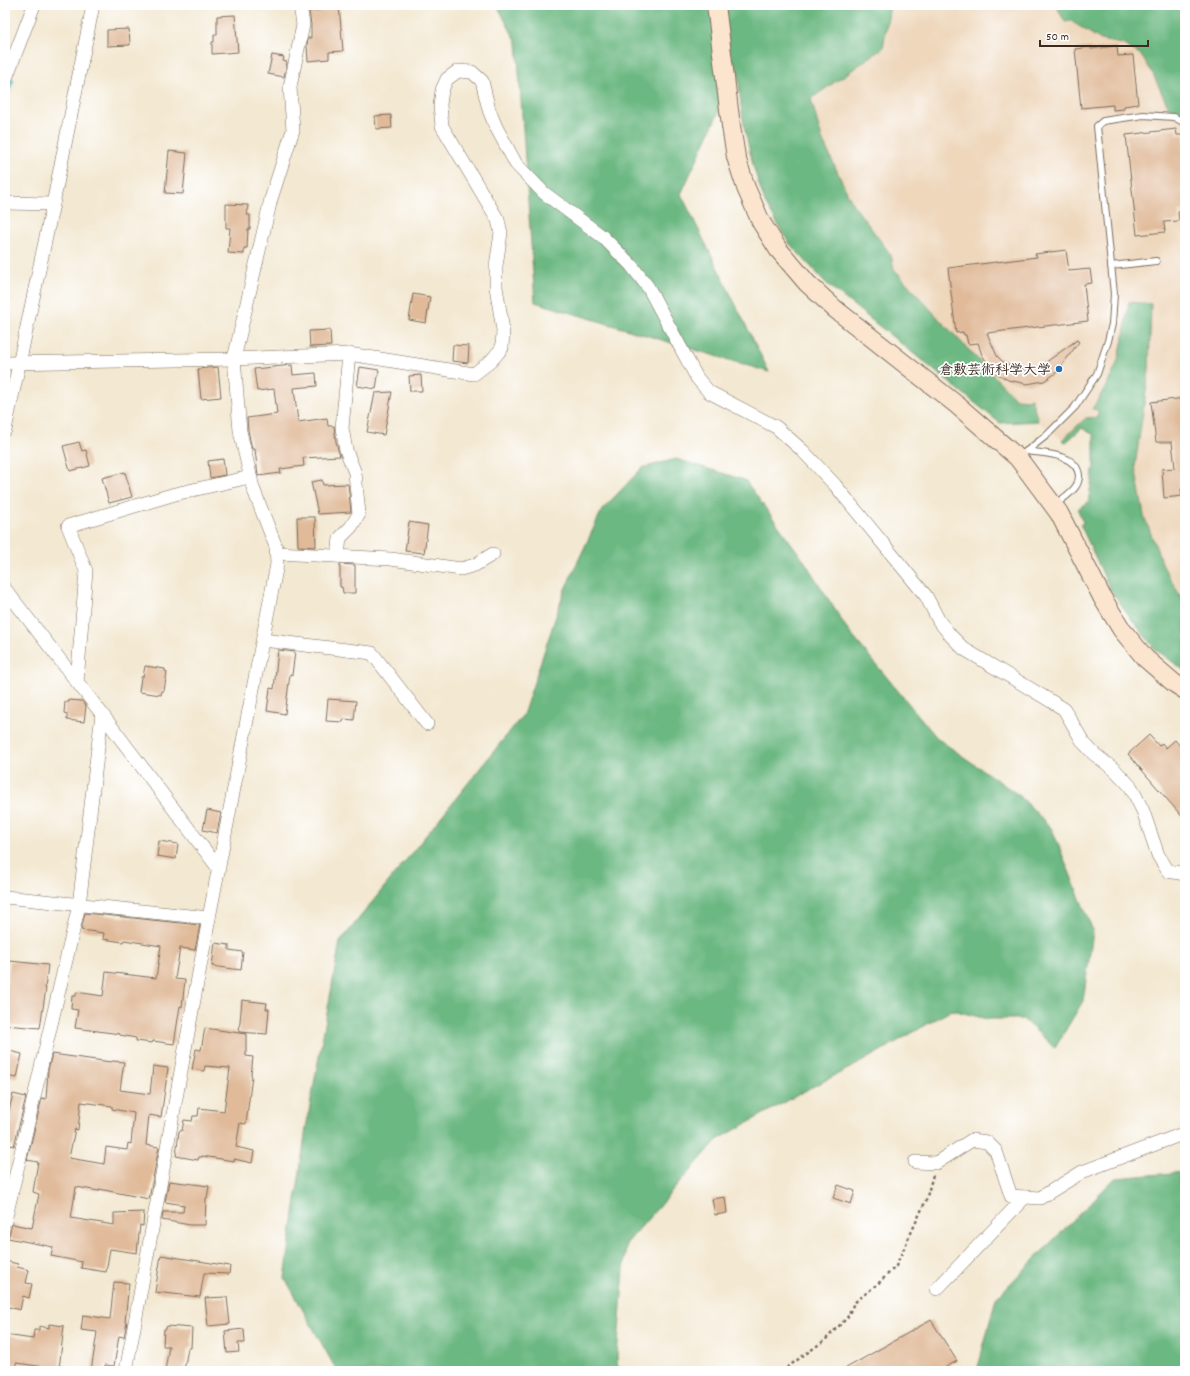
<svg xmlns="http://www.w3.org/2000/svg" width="1190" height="1376" font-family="Dekko,'Klee One',sans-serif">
	<rect width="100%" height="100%" fill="#fff"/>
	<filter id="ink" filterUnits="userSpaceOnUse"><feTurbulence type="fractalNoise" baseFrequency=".025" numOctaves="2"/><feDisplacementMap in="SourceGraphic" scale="8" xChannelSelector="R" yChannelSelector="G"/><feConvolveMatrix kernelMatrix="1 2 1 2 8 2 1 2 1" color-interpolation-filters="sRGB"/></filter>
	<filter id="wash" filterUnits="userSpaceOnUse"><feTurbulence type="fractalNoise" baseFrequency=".012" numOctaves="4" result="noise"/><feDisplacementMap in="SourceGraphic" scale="16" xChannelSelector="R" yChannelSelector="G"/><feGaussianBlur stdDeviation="0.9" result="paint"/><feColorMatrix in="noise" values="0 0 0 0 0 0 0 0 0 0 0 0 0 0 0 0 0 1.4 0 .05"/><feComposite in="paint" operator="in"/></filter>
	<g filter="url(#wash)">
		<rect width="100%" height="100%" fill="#f3e8d1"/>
		<polygon fill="#eed7bb" points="890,5 1056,5 1065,22 1071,21 1101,40 1122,44 1139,54 1152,72 1165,100 1171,110 1185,118 1185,671 1155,649 1129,616 1110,589 1081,526 1083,522 1078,510 1080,507 1088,503 1094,465 1094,435 1082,429 1066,442 1038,421 1000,423 828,285 789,243 765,203 754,169 745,131 741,107 813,99 883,48"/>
		<g fill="#6cb882" stroke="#547150">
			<polygon points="497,5 890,5 883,48 811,99 822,139 852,203 891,255 894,269 940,320 1016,399 1027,400 1031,398 1038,421 1000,423 828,285 789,243 765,203 754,169 745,131 741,107 738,70 681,194 769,372 535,302 517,43"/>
			<polygon points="1056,5 1185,5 1185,118 1171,110 1165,100 1152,72 1140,54 1122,44 1101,40 1071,21 1065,22"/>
			<path d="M1129 302 1151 304 1149 371 1135 466 1144 516 1164 568 1185 604V671L1155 649 1129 616 1110 589 1081 526 1083 522 1078 510 1080 507 1088 503 1094 465V435L1082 428 1066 442 1062 440 1086 418 1098 417V410L1092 409C1101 395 1111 379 1117 363 1123 343 1126 323 1129 302Z"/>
			<polygon points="676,459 745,480 805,562 849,632 938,739 1020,796 1052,829 1093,931 1083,1001 1055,1048 1023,1019 987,1019 952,1010 856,1065 812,1087 717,1140 626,1244 617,1356 618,1371 337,1371 285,1278 306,1128 340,942 523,715 565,589 602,510 642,468"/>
			<polygon points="1185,1172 1185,1371 977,1371 996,1298 1115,1178"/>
		</g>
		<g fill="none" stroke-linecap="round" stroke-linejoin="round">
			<polyline stroke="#4ebbc8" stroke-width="4.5" points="5,99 12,80"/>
		</g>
		<g id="blocks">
			<g fill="#e0ba99" fill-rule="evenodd">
				<polygon points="320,5 339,5 343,51 329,52 329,59 308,61 307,46 308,38 311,38 311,24 309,11 320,10"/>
				<polygon points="235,15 238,52 212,54 212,42 214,42 214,35 217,35 217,16"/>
				<polygon points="129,29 130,45 107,46 107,30"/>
				<polygon points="1117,46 1118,56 1133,55 1138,104 1124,106 1124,109 1113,110 1113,105 1081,108 1075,49 1091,47 1091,49"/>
				<polygon points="272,55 284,57 283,61 287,62 284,77 268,74"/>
				<polygon points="391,115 392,128 376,129 375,116"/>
				<polygon points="1176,129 1177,135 1184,135 1185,210 1178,211 1179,221 1164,222 1165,232 1137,235 1126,135"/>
				<polygon points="169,151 187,153 183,194 165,193"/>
				<polygon points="226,204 248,205 247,215 250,215 250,229 248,229 247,248 244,248 244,254 228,253 230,228 226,228"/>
				<polygon points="1066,250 1069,271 1090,269 1092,283 1084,284 1088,321 987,333 997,356 1003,362 1017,369 1030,370 1038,368 1077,340 1079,342 1056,373 1044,381 1027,384 1008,380 996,373 990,367 982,355 978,343 968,344 966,335 964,335 963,332 956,333 948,268 1037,257 1035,254"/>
				<polygon points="413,294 430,297 426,323 409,320"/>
				<polygon points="330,330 331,346 310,347 309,331"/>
				<polygon points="453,345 469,346 468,363 452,361"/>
				<polygon points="292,365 293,375 316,373 317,386 294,388 298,422 327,418 328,426 334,426 336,442 340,456 303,458 304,466 280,469 281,473 258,476 255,449 252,449 248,430 247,418 277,414 274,389 257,391 254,369"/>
				<polygon points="218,367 221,397 201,399 198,369"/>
				<polygon points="360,367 379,370 376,389 357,386"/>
				<polygon points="421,375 422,391 410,391 409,376"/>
				<polygon points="392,392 384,435 367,432 375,393"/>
				<polygon points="1185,398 1185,489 1181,489 1182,496 1164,498 1162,469 1175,468 1172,442 1156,442 1151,402"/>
				<polygon points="79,442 82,451 86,450 90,466 70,471 63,446"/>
				<polygon points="223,459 225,475 210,478 208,461"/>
				<polygon points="125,472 132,497 109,503 102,478"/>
				<polygon points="322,480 323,485 348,484 351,512 318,514 311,482"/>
				<polygon points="297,517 315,517 316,547 298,546"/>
				<polygon points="409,522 428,525 424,553 405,551"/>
				<polygon points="340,564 355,565 355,593 343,593 342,587 340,587"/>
				<polygon points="278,650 295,652 292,675 290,674 285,714 267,711 270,688 274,689"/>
				<polygon points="145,666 165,669 165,671 167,672 164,691 162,691 161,695 139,692 141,677 143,677"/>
				<polygon points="328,699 356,701 354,720 344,719 343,722 326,721"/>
				<polygon points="69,700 82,701 86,706 84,722 67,720 67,714 64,713 65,702 69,702"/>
				<polygon points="1149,735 1159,746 1162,743 1166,748 1175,740 1185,752 1185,820 1128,754"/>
				<polygon points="207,810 221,813 217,833 203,830"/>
				<polygon points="159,841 178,844 176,859 157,856"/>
				<polygon points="85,913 200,925 195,950 180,948 175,979 185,980 182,1007 180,1006 174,1044 153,1041 152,1043 136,1041 136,1038 120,1035 120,1034 75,1028 78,1010 71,1009 72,996 76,996 76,992 103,996 106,972 156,978 161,946 124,940 123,942 103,939 104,933 81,930"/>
				<polygon points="215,943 229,945 229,950 243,952 241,970 212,966"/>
				<polygon points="10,961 48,965 45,988 46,988 40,1028 5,1025 5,987 6,987"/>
				<polygon points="242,1000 267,1003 266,1009 269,1009 267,1034 239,1032"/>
				<polygon points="205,1028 246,1034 246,1056 253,1057 251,1075 252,1076 246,1124 240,1123 236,1147 254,1151 252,1163 234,1159 234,1161 202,1156 202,1157 199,1157 198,1160 176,1156 179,1131 182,1131 184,1120 192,1121 193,1116 198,1116 199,1108 224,1111 230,1068 205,1066 204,1071 192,1069 196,1049 201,1050"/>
				<polygon points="5,1050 22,1054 17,1078 5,1076"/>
				<path d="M52 1054 111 1062 112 1061 124 1062 120 1090 150 1094 153 1066 168 1068 161 1117 149 1115 146 1145 159 1147 149 1199 99 1189V1191L76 1187 71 1218 114 1225V1213L144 1212 143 1226 140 1225 137 1253 110 1249 106 1272 81 1268 82 1262 51 1256 53 1247 8 1238 12 1224 32 1228 39 1194 33 1192 38 1162 27 1160 42 1098 46 1099 48 1070ZM81 1102 112 1106V1109L134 1113 131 1144 128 1143 127 1150 106 1147 104 1164 69 1158 75 1129 78 1130Z"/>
				<polygon points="13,1094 26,1097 14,1146 5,1144 5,1119 7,1119"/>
				<polygon points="169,1181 209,1186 207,1198 206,1198 205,1225 190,1225 162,1220 163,1212 183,1212 184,1205 165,1202"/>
				<polygon points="838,1185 855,1191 851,1204 833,1198"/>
				<polygon points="725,1197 727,1213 715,1215 712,1199"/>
				<polygon points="161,1255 230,1266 229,1274 204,1273 200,1297 155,1292"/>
				<polygon points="5,1261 18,1264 17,1267 29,1270 26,1283 32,1284 29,1298 23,1296 20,1310 5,1306"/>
				<polygon points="114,1282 129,1283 125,1322 127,1322 124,1337 119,1336 114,1366 105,1365 104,1371 91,1371 97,1332 81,1330 83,1315 110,1319"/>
				<polygon points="227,1297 230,1324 208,1326 205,1298"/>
				<polygon points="931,1320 957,1361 939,1371 841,1371"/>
				<polygon points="49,1324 64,1326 59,1369 16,1363 15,1371 5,1371 5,1335 33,1339 34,1330 39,1330 39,1326 49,1328"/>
				<polygon points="167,1326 192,1328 191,1348 188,1348 184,1371 165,1371 169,1346 163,1346 164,1329 166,1329"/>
				<polygon points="244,1329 245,1343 238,1343 239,1352 227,1353 225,1331"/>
			</g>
		</g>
	</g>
	<g filter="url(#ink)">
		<use href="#blocks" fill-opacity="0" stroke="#7b6c5d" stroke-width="1"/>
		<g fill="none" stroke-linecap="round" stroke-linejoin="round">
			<defs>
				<g id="lane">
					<polyline points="1111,266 1156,261"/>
					<path d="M1027 451C1044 454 1076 453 1079 475 1079 478 1078 483 1076 486 1072 493 1062 499 1055 505"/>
					<polyline points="1019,457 1047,435 1075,407 1097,374 1108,341 1112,324 1114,294 1097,126 1103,121 1143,115 1174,117 1185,123"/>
				</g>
				<g id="street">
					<polyline points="5,81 34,5"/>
					<polyline points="5,203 53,204"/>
					<polyline points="5,363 234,359 349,354 474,374 491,361 502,348 503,330 496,287 496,266 501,233 498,220 442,126 440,105 442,90 447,79 458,71 472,72 482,81 489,110 496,127 516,164 544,193 603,237 631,265 648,287 697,378 709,392 776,427 803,451 835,485 926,596 939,621 951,636 964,649 1064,709 1083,742 1094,754 1115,770 1131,787 1143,811 1158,855 1168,871 1185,874"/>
					<polyline points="5,430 53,204 93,5"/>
					<polyline points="277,553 391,559 461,569 475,565 493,554"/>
					<polyline points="338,556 340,538 351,527 359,514 355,473 346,450 342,428 349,354"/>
					<polyline points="5,589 102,714 219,869"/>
					<polyline points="263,640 372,653 427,724"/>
					<polyline points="77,682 86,571 68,526 175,494 250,477"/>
					<polyline points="5,897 209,918"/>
					<polyline points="915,1162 936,1163 972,1140 987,1142 996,1151 1011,1196 1040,1198 1082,1172 1185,1133"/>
					<polyline points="5,1221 79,905 102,714"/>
					<polyline points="937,1289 1025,1197"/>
					<polyline points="126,1371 209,918 277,564 276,547 253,488 240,431 234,359 271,199 293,130 290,87 303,25 300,5"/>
				</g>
				<polyline id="secondary" points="716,5 731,126 736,157 746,188 761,222 778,249 807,283 835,309 957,405 1018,458 1059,513 1103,599 1122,630 1145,658 1174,683 1185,690"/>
			</defs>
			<use href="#lane" stroke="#7b6c5d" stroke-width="8"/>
			<use href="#street" stroke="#7b6c5d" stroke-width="14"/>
			<use href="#secondary" stroke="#7b6c5d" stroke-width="20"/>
			<polyline stroke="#7b6c5d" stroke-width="2.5" stroke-dasharray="3 3" stroke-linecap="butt" points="782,1371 825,1340 847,1318 854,1303 880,1282 896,1266 926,1200 933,1175"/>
			<use href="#lane" stroke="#fff" stroke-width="6"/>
			<use href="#street" stroke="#fff" stroke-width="13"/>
			<use href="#secondary" stroke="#fbe5cf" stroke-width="18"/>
		</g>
	</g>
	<circle fill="#1f6fb2" stroke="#fff" stroke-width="1.5" cx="1059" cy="369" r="4"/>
	<g text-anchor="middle" stroke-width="3.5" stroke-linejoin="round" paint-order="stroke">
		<g font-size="14" font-weight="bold" fill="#3b2a1e" stroke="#fff" text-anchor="end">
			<text x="1051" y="374">倉敷芸術科学大学</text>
		</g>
	</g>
	<rect width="1190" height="1376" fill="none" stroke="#fff" stroke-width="20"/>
	<path d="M1040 40v6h108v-6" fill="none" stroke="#3b2a1e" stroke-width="2"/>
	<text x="1046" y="40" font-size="12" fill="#3b2a1e" stroke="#ffffff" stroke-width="3" paint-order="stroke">50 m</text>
</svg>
